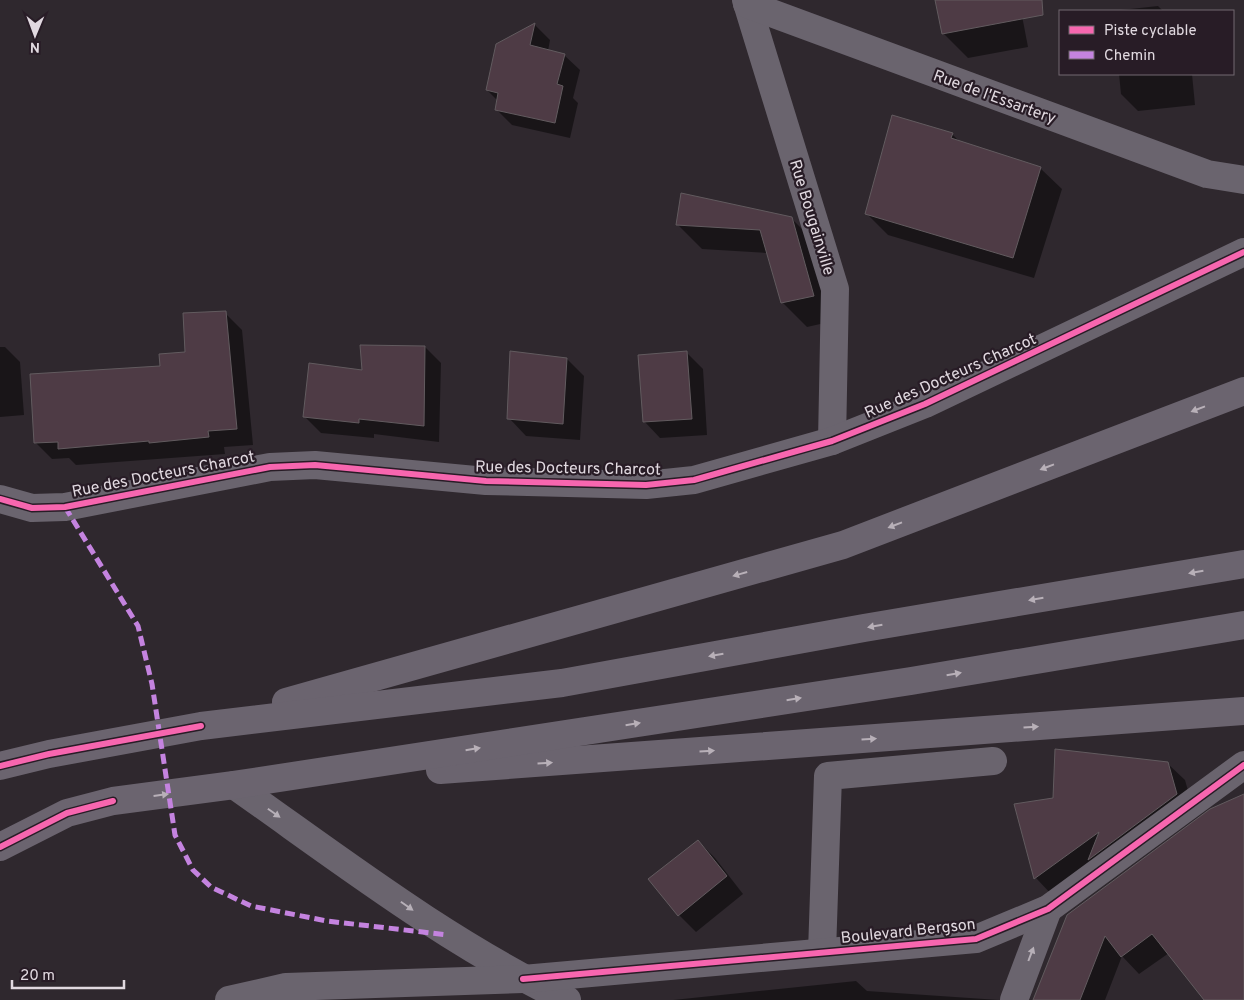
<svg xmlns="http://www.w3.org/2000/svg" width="1244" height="1000" font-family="Overpass,sans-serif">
	<rect width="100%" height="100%" fill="#2f282e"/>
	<g fill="#0007">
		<polygon points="937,0 1019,0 1028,47 968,58 943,33"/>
		<polygon points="1158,6 1163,11 1112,11"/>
		<polygon points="535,25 550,40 548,51 564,55 580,70 573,98 578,103 570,138 512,125 496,109 498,101 487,90 497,45"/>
		<polygon points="1119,74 1192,74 1195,105 1138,111 1121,94"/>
		<polygon points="952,134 960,142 1040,168 1062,189 1034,278 888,235 867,214"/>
		<polygon points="791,218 816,243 838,320 807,327 782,302 768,253 702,249 677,224"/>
		<polygon points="225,313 242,330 253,445 224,447 225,454 76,465 69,458 52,459 36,443 187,353"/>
		<polygon points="0,347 5,347 20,362 24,415 0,417"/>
		<polygon points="425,347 441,363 439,442 374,434 374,438 321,433 305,417"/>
		<polygon points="687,353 703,369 707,435 660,438 644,421"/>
		<polygon points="567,359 584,376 580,440 526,436 509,418"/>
		<polygon points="1167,763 1185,780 1194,812 1052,895 1036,878 1015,805 1054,799"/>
		<polygon points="1244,795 1244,1000 1206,1000 1169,953 1139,974 1122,956 1105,1000 1034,1000"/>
		<polygon points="698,841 715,858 743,894 696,932 679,915"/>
		<polygon points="856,981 867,991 999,1000 673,1000"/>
	</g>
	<g fill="#4e3b45" stroke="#625b5f">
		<polygon points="935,0 1042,0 1043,15 942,34"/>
		<polygon points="535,23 530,45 565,54 557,84 563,86 555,123 495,110 498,93 486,90 496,44"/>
		<polygon points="892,115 953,133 951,138 1041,167 1013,258 865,214"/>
		<polygon points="681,193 792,217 814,296 781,303 760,230 676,225"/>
		<polygon points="226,311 237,429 208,431 209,437 149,443 149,441 58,449 58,442 34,443 30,374 160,366 159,354 185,352 183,313"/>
		<polygon points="360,345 425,346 424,426 359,419 359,423 303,417 309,363 362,370"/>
		<polygon points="510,351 567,358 563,424 507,419"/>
		<polygon points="687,351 692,419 643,422 638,355"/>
		<polygon points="1055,749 1168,762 1177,794 1088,860 1099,832 1034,879 1014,804 1053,798"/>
		<polygon points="1244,794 1244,1000 1204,1000 1152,934 1121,957 1105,936 1080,1000 1033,1000 1067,915 1210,809"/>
		<polygon points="698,840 727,876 678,916 648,879"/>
	</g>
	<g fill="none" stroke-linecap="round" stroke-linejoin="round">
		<g stroke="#6a646e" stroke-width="28">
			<polyline points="746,0 835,289 832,441"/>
			<polyline points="747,4 1207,174 1244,180"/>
			<polyline points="0,499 32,508 65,507 270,467 315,465 486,481 646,485 694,480 832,441 925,404 1244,252"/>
			<path d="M234 785C342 861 448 943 567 1000"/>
			<polyline points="822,952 828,776 993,761"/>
			<polyline points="229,1000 286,987 523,979 976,939 1048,909 1244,765"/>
			<polyline points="1014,1000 1048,909"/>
		</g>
		<g stroke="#6b646f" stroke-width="28">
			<polyline points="286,702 843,545 1244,391"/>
			<polyline points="0,766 49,754 201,726 562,683 864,628 1244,564"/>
			<polyline points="440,770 1244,711"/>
			<polyline points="0,847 67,813 113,801 234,785 911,681 1244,625"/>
		</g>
		<polyline stroke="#c483df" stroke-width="5" stroke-dasharray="10 5" stroke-linecap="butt" points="65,507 138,626 152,684 175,835 193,870 211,887 251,906 327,921 448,935"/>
		<defs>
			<g id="cycleway">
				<polyline points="0,499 32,508 65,507 270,467 315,465 486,481 646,485 694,480 832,441 925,404 1244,252"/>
				<polyline points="0,766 49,754 201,726"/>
				<polyline points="0,847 67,813 113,801"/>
				<polyline points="523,979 976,939 1048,909 1244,765"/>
			</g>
		</defs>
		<use href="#cycleway" stroke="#281c26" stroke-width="9"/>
		<use href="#cycleway" stroke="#f766af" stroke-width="6"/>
	</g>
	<defs><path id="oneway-solid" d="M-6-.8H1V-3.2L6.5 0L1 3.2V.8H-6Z" transform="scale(1.25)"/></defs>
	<g fill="#b8b0b8">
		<use href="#oneway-solid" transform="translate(1198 409) rotate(159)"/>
		<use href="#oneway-solid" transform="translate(1047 467) rotate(159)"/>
		<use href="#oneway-solid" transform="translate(895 525) rotate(159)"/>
		<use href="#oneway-solid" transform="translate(1196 572) rotate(170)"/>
		<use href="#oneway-solid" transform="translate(740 574) rotate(164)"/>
		<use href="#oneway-solid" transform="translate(1036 599) rotate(170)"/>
		<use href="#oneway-solid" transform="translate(875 626) rotate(170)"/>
		<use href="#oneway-solid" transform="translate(716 655) rotate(170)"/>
		<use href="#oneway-solid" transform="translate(954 674) rotate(-10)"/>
		<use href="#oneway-solid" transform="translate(794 699) rotate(-9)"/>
		<use href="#oneway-solid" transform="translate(633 724) rotate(-9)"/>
		<use href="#oneway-solid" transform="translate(1031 727) rotate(-4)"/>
		<use href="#oneway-solid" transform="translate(869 739) rotate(-4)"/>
		<use href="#oneway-solid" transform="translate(473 749) rotate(-9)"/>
		<use href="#oneway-solid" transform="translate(707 751) rotate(-4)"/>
		<use href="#oneway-solid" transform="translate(545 763) rotate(-4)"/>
		<use href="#oneway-solid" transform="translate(161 795) rotate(-7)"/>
	</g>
	<g fill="#b7b0b8">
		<use href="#oneway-solid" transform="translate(274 813) rotate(35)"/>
		<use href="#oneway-solid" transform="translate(407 906) rotate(35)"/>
		<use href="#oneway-solid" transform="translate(1031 954) rotate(-69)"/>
	</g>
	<g text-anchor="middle" stroke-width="4.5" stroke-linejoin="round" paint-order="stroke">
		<g font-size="16" fill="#e1d9e0" stroke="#281c26">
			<text transform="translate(995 96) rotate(20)" y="6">Rue de l'Essartery</text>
			<text transform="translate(813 217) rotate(73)" y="6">Rue Bougainville</text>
			<text transform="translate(950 375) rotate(-24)" y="6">Rue des Docteurs Charcot</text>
			<text transform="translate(568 467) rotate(1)" y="6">Rue des Docteurs Charcot</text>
			<text transform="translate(163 473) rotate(-11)" y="6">Rue des Docteurs Charcot</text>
			<text transform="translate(908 930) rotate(-6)" y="6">Boulevard Bergson</text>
		</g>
	</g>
	<rect x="1059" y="10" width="175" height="65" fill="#281c26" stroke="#726870"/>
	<rect x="1069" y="26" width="25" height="8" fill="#f766af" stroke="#726870"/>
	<text x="1104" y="35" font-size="15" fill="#e1d9e0">Piste cyclable</text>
	<rect x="1069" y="51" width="25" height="8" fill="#c483df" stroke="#726870"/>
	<text x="1104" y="60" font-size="15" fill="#e1d9e0">Chemin</text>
	<g transform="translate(35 35) rotate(181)" stroke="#281c26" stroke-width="4" paint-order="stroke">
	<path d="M0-4L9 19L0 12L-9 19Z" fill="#e1d9e0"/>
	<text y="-8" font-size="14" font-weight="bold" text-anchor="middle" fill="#e1d9e0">N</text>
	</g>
	<path d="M12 980v8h112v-8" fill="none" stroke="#e1d9e0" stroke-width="2.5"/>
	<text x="20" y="980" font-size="15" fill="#e1d9e0" stroke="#281c26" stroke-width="4" paint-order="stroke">20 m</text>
</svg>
